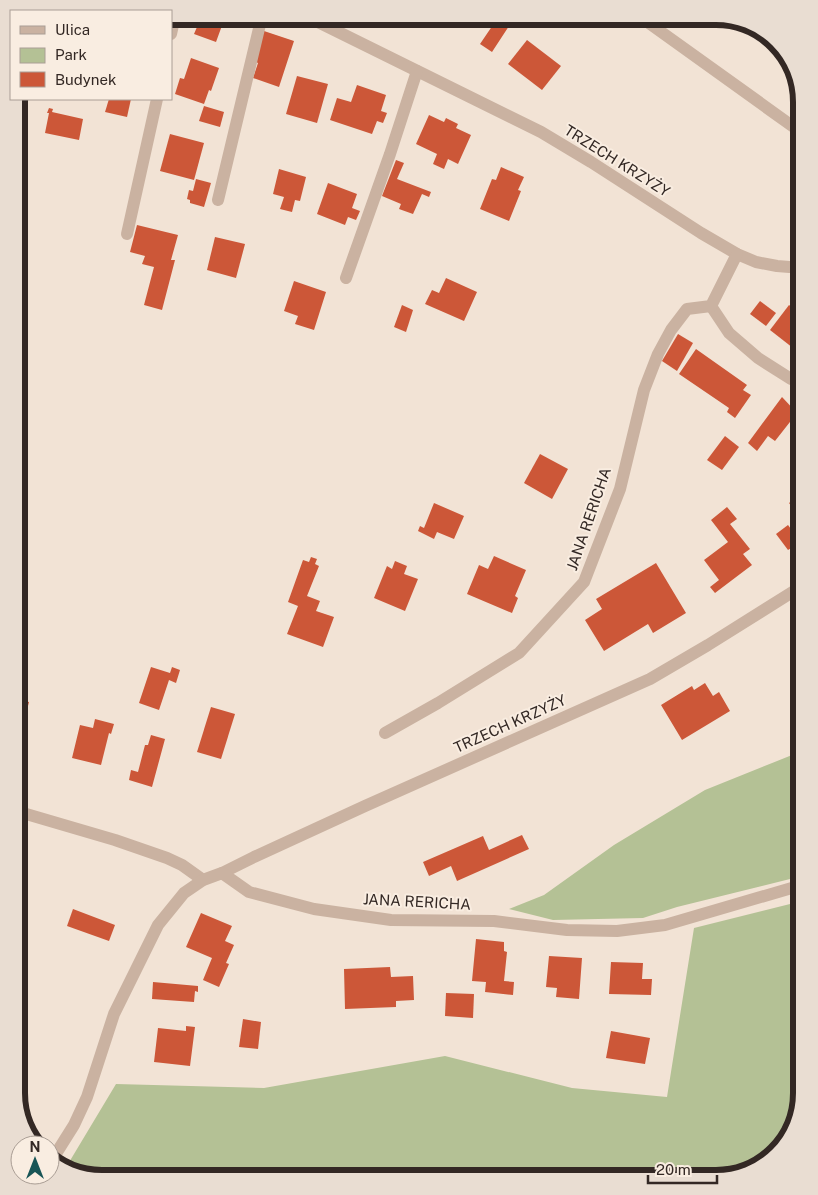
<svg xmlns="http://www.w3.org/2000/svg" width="818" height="1195" font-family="'Public Sans',sans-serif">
	<rect width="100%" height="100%" fill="#f2e3d5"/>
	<g fill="#b4c195">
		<polygon points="802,751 802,876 677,907 643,918 553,920 509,909 544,895 614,845 705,790"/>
		<polygon points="802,901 802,1093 790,1136 759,1167 716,1179 96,1179 65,1169 116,1084 264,1088 445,1056 572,1088 667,1097 694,928"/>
	</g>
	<g fill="#cc5738">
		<polygon points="185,16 240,16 237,25 224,20 216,42 194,34 197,27 183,22"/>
		<polygon points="499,16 511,16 505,24 509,26 492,52 480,44"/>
		<polygon points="264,31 294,41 279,87 253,78 258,63 254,61"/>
		<polygon points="527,40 561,66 542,90 508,64"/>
		<polygon points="191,58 219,68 211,91 209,90 204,104 175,94 180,78 184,79"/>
		<polygon points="297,76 328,84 317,123 286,114"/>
		<polygon points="357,85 386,95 381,111 387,113 383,123 377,121 372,134 330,120 337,98 351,102"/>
		<polygon points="109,99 131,99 127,117 105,112"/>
		<polygon points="204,106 224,112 220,127 199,121"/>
		<polygon points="49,108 53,109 52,112 83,119 79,140 45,133 49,113 47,113"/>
		<polygon points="429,115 444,122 446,118 458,124 456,128 471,135 458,164 448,159 444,169 433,164 437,154 416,144"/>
		<polygon points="170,134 204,143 194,180 160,171"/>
		<polygon points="396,160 404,163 397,179 431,192 429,197 422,194 413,214 399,209 401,204 382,196"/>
		<polygon points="501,167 524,177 518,190 521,191 509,221 480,209 492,179 496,180"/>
		<polygon points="279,169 306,177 300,201 295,200 292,212 280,209 284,197 273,194"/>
		<polygon points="196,179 211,183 204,207 190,203 190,200 187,199 189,190 193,191"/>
		<polygon points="328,183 357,194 352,208 360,211 356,220 348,217 345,225 317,214"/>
		<polygon points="137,225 178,235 171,260 175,260 162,310 144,305 154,267 142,264 145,256 130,252"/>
		<polygon points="215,237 245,244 236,278 207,270"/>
		<polygon points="446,278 477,292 464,321 425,304 432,290 439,293"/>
		<polygon points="294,281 326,292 314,330 295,324 298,316 284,311"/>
		<polygon points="760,301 776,313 766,326 750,314"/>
		<polygon points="402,305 413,310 406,332 394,327"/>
		<polygon points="789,305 802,315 802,355 770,330"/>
		<polygon points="678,334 693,343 677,371 662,361"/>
		<polygon points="696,349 747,385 743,390 751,395 735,418 727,412 729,408 679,374"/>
		<polygon points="782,397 797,413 775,441 768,436 757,451 748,443"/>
		<polygon points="725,436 739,447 722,470 707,460"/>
		<polygon points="540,454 568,469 552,499 524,483"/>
		<polygon points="802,493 802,530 800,531 795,523 801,518 789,503"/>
		<polygon points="434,503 464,516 454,539 437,532 434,539 418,531 420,526 424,528"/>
		<polygon points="727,507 737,519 730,524 750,549 743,554 752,565 715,593 710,587 719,580 704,560 728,542 711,520"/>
		<polygon points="788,525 801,542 788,550 776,534"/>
		<polygon points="494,556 526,570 515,596 518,598 512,613 467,594 479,565 488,569"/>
		<polygon points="311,557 317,559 315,564 319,566 307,596 320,601 316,611 334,617 323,647 287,634 298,606 288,602 303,560 309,562"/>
		<polygon points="395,561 407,566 404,574 418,579 405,611 374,598 387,566 392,569"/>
		<polygon points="656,563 686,613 653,633 648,624 604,651 585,620 602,609 596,599"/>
		<polygon points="151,667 170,673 172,667 180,670 176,683 169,680 159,710 139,703"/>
		<polygon points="705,683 713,696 719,692 730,711 682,740 661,705 692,686 694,690"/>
		<polygon points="20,700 29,702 18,745 16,745 16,703 19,704"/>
		<polygon points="211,707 235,714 221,759 197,752"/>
		<polygon points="95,719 114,724 111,734 109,733 101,765 72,758 80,725 93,728"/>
		<polygon points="151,735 165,739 152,787 129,780 131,770 138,772 145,745 148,745"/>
		<polygon points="522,835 529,849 457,881 451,866 429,876 423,862 483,836 489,850"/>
		<polygon points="16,884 25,888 17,909 27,912 24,921 16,919"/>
		<polygon points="73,909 115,925 109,941 67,926"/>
		<polygon points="201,913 232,926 225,941 234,945 226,963 229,964 219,987 203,980 212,958 186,947"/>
		<polygon points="476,939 504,942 504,951 507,952 504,981 514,982 513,995 485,992 486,982 472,981"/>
		<polygon points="549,956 582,958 579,999 556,997 557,988 546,987"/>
		<polygon points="611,962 643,963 642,979 652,979 651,995 609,994"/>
		<polygon points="390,967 391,977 413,976 414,1000 396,1001 396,1007 345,1009 344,969"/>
		<polygon points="153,982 198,986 198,992 195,991 194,1002 152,999"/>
		<polygon points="446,993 474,994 473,1018 445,1016"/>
		<polygon points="243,1019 261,1022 258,1049 239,1047"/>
		<polygon points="186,1026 195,1027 190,1066 154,1062 158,1028 186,1031"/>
		<polygon points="611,1031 650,1038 645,1064 606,1058"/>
	</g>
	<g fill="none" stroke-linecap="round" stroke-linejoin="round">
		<polyline stroke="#cab2a1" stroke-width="12" points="218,200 262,16"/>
		<g stroke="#cab2a1" stroke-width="12">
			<polyline points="306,16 541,132 591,162 701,233 737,254 756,262 777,266 802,268"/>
			<polyline points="639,16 802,133"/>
			<polyline points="171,34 175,16"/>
			<polyline points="127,234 157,99"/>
			<polyline points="346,278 390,154 417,71"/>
			<polyline points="711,306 729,333 758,358 791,379"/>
			<polyline points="385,733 438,703 519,653 584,582 620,489 644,390 658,354 671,330 687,309 711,306 737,254"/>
			<polyline points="16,811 115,840 167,858 182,865 203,880"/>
			<polyline points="222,873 254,857 365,806 650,679 708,645 802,586"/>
			<polyline points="52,1160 74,1125 87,1097 114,1014 158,925 184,893 203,880 222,873 249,892 314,909 391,920 494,921 567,930 617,931 665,925 802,885"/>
		</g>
	</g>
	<g text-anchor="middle" stroke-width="4" stroke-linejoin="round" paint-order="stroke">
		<g font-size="15" fill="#332824" stroke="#f9ede1">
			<text transform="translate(617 161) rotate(32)" y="5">TRZECH KRZYŻY</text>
			<text transform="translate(589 519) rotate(-71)" y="5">JANA RERICHA</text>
			<text transform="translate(510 724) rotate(-24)" y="5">TRZECH KRZYŻY</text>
			<text transform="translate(417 902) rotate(3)" y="5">JANA RERICHA</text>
		</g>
	</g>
	<path d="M0 0H818V1195H0ZM102 25H716A77 77 0 0 1 793 102V1093A77 77 0 0 1 716 1170H102A77 77 0 0 1 25 1093V102A77 77 0 0 1 102 25Z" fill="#e9ddd2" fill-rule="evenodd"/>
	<path fill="none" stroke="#332824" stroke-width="6" d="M102 25H716A77 77 0 0 1 793 102V1093A77 77 0 0 1 716 1170H102A77 77 0 0 1 25 1093V102A77 77 0 0 1 102 25Z"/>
	<rect x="10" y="10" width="162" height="90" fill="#f9ede1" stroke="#aa9e95"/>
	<rect x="20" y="26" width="25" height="8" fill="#cab2a1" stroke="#aa9e95"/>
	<text x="55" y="35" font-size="15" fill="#332824">Ulica</text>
	<rect x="20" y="48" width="25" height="15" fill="#b4c195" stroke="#aa9e95"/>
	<text x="55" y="60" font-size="15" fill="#332824">Park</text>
	<rect x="20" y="72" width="25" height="15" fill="#cc5738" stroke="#aa9e95"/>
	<text x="55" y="85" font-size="15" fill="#332824">Budynek</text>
	<g transform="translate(35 1160)"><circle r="24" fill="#f9ede1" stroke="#aa9e95"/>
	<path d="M0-4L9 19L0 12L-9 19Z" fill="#185556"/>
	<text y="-8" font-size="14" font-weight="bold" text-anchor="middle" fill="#332824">N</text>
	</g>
	<path d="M648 1175v8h69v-8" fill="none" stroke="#332824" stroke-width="2.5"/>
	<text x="656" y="1175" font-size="15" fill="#332824" stroke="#f9ede1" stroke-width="4" paint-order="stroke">20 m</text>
</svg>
